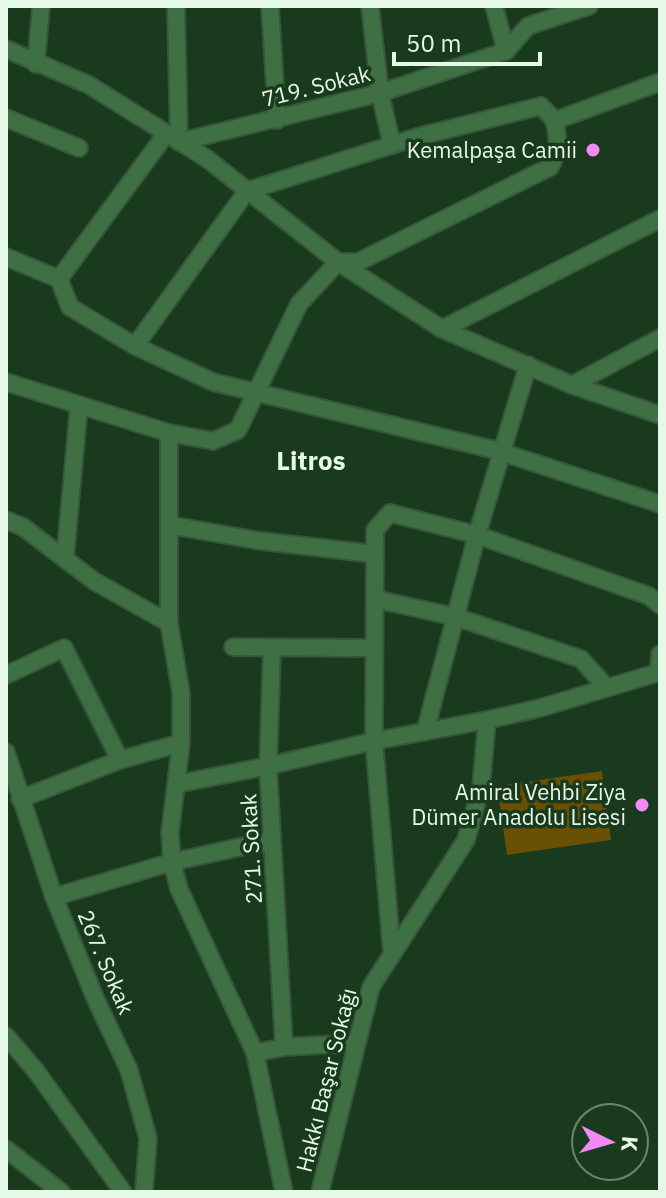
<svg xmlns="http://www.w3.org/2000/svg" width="666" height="1198" font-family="'IBM Plex Sans',sans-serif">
	<rect width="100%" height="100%" fill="#1a3a1e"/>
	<polygon fill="#6a5005" points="602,771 611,840 507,855 497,786"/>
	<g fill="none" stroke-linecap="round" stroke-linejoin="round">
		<defs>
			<g id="street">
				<polyline points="176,6 179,142 380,93 506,51 528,26 589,6"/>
				<polyline points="270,6 277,120"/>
				<polyline points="370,6 380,93 392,145"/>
				<polyline points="494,6 506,51"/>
				<polyline points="6,49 89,85 206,158 338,262 442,329 572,385 660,415"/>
				<polyline points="36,64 41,6"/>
				<polyline points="6,118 79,148"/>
				<polyline points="554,121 660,82"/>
				<polyline points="166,134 59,279 70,307 135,346 213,382 495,450 660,504"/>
				<polyline points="6,257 59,279"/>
				<polyline points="442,329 660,219"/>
				<path d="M6 382 169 433 213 441 238 430 299 304 338 262H358L550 167C558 156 559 134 554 121 552 116 544 110 541 106L417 137 247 191 135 346"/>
				<polyline points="572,385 660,338"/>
				<polyline points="169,433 169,623 181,693 181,743 170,833 172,862 179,889 255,1053 284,1192"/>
				<polyline points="6,520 23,527 94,581 169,623"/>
				<polyline points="169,525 261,541 375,554"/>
				<polyline points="65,559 79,405"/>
				<polyline points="375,599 456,617 581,659 607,688"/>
				<polyline points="233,647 374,648"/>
				<polyline points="272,648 268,766 284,1047"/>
				<polyline points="659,672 660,654"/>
				<polyline points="6,675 64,648 120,760"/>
				<polyline points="425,732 477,535 528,365"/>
				<polyline points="6,752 54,897 96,1000 129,1070 148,1138 144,1192"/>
				<polyline points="177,784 268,766 374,741 487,720 540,708 660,672"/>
				<polyline points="20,799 120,760 181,743"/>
				<polyline points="54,897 172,862 272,840"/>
				<polyline points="392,954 374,741 375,530 390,513 477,535 649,596 660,605"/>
				<polyline points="6,1036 36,1071 123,1192"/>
				<polyline points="255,1053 284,1047 357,1043"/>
				<polyline points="6,1149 61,1192"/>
				<polyline points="320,1192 371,987 466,840 481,787 487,720"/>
			</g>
		</defs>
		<use href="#street" stroke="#37553a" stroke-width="20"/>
		<use href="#street" stroke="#3f7044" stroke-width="16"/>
	</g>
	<g fill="#f28af3" stroke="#1a3a1e" stroke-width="3">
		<circle cx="593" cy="150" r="8"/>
		<circle cx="642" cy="805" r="8"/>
	</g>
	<g text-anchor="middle" stroke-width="7" stroke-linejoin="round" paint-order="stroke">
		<g font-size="22" fill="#e6f8e7" stroke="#1a3a1e">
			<text transform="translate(316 86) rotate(-14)" y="8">719. Sokak</text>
			<text transform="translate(251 849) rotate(-93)" y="8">271. Sokak</text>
			<text transform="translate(106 962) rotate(67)" y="8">267. Sokak</text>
			<text transform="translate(326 1080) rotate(-76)" y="8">Hakkı Başar Sokağı</text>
		</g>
		<g font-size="22" fill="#e6f8e7" stroke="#1a3a1e" text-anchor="end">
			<text x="577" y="158">Kemalpaşa Camii</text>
			<text x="626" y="800">Amiral Vehbi Ziya<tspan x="626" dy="25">Dümer Anadolu Lisesi</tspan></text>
		</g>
		<g font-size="26" font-weight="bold" fill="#e6f8e7" stroke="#1a3a1e">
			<text x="311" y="470">Litros</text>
		</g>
	</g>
	<rect width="666" height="1198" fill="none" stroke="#e6f8e7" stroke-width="16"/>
	<g transform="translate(610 1142) rotate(95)"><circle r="38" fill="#1a3a1e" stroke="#6c866e" stroke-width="2"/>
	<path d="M0-6L14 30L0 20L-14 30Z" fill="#f28af3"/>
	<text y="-12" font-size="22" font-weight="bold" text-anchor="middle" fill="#e6f8e7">K</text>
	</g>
	<path d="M394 52v12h146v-12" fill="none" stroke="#e6f8e7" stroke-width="4"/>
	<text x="406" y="52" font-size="24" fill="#e6f8e7" stroke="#1a3a1e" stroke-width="6" paint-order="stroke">50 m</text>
</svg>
